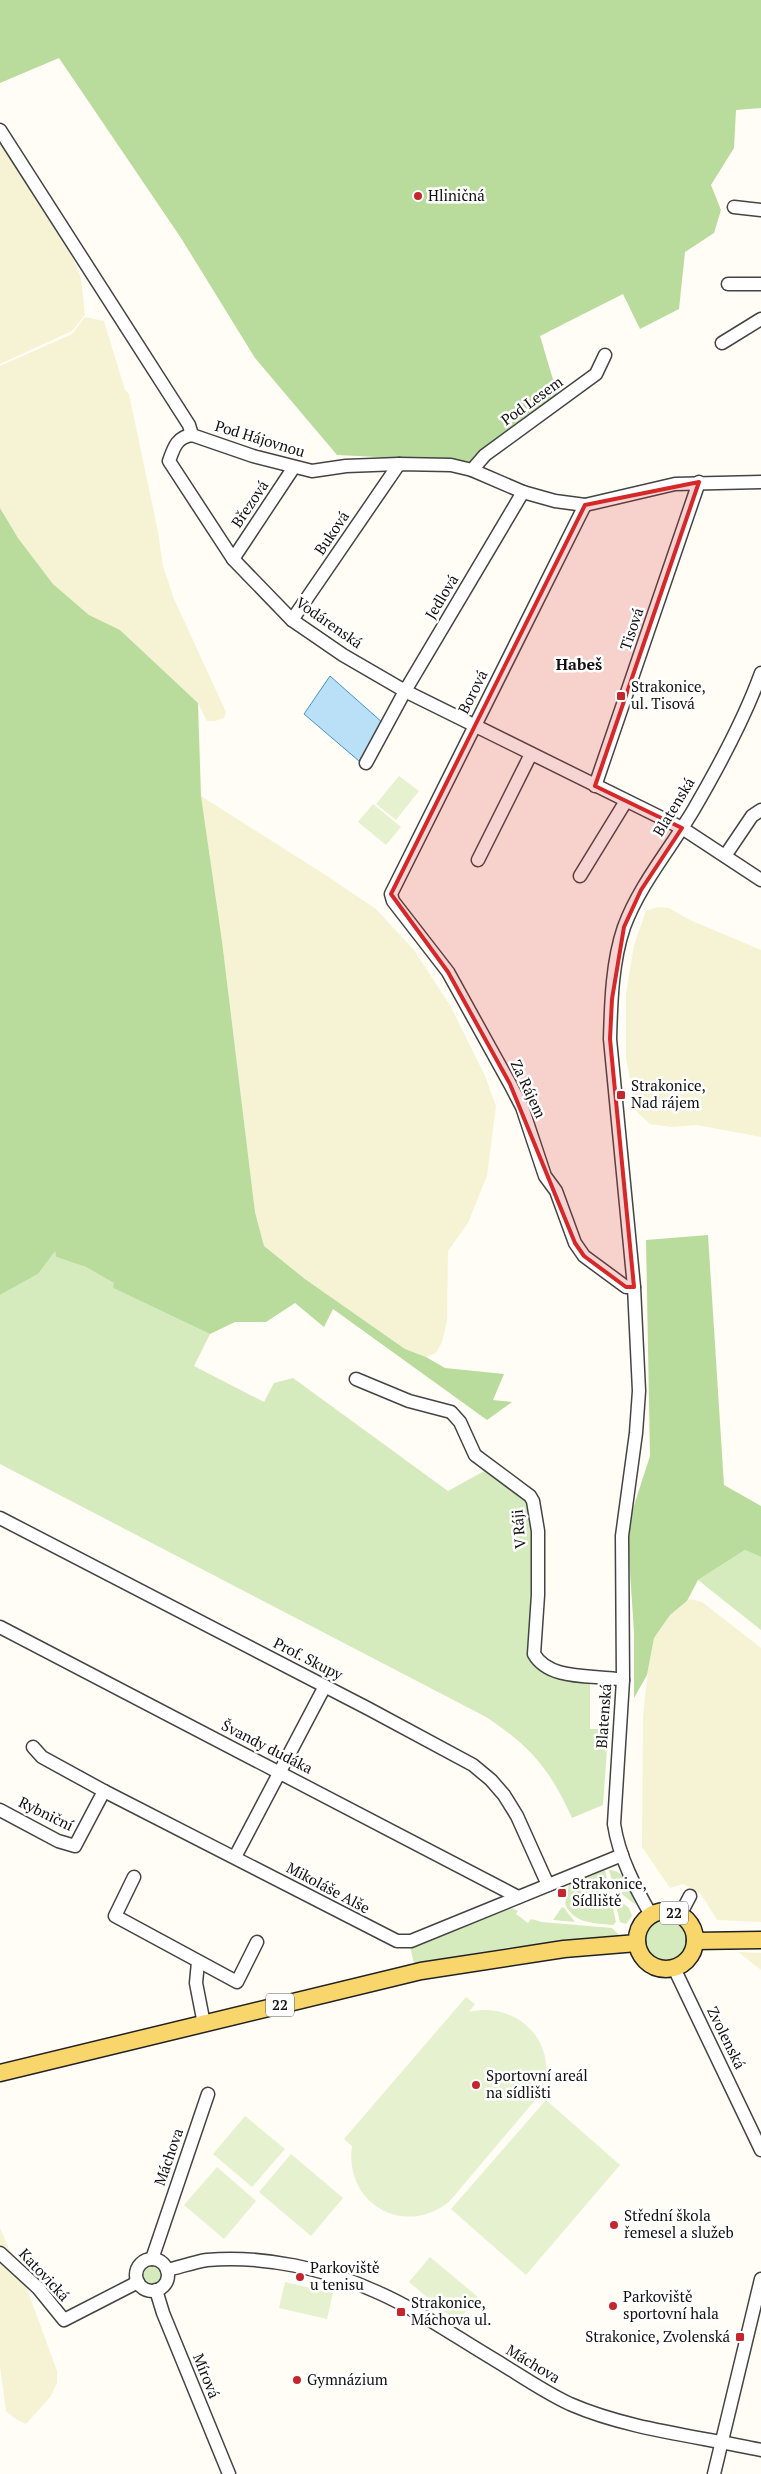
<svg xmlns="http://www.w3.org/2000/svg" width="761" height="2474" font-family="'PT Serif',serif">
	<rect width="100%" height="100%" fill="#fffdf5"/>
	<g fill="#f6f3d4">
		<polygon points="0,135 68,247 81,278 85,315 72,331 0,364"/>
		<polygon points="85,317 104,321 125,390 129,394 158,532 163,566 174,599 226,712 224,718 215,721 207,721 198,703 120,630 89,615 53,584 18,538 0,508 0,366 72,334"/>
		<polygon points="201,796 324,874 376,909 414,950 451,1007 485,1076 496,1106 487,1176 468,1223 448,1251 447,1321 442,1342 436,1353 426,1357 405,1349 305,1279 264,1246 255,1212 222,941"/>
		<polygon points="658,907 669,908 690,920 761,950 761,1137 697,1125 671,1127 650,1124 636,1111 626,1058 626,993 634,945 646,911"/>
		<polygon points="690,1599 702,1602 761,1648 761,1922 717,1920 701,1894 683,1884 670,1888 642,1847 643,1716 648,1670 654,1638 670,1615"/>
		<polygon points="738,1952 761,1953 761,1970"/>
		<polygon points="0,2228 30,2297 57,2371 57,2383 51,2396 26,2424 17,2420 6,2411 0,2367"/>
	</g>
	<g fill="#d5ebbd">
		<path d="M55 1250 56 1257 86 1267 115 1283 113 1288 210 1334 194 1366 264 1402 274 1383 293 1378 448 1491 486 1470 534 1499V1656L590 1681V1729H603L608 1735 603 1805 572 1818C550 1769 530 1746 486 1717L0 1464V1295L38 1274Z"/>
		<polygon points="745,1550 761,1557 761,1630 698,1580"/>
		<path d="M605 1870 616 1922 613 1925C594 1923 574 1924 565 1904L569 1884Z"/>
		<path d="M609 1870C627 1870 631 1892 636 1905L614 1888Z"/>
		<polygon points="614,1896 629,1908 632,1916 626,1924 620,1922"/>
		<polygon points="562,1907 564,1908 575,1922 553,1920"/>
		<polygon points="512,1908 518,1911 516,1914 528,1923 531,1919 542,1922 612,1928 619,1935 512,1947 414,1964 410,1946"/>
		<circle cx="665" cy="1940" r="22"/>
		<circle cx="152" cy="2275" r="9"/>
	</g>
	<g fill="#b9dc9c">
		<polygon points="0,0 761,0 761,108 736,110 734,148 711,185 721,210 714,233 685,252 679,309 640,329 623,294 540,336 560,403 470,466 398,458 337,455 255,358 181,238 59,58 0,83"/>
		<polygon points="0,508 18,538 53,584 89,615 120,630 198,703 201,796 222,941 255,1212 264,1246 305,1279 405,1349 426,1357 445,1368 504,1374 493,1400 512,1402 487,1420 333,1309 324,1327 295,1303 266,1322 235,1322 210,1334 113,1288 114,1283 86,1267 56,1257 55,1251 38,1274 0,1295"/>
		<polygon points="708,1235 724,1485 761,1506 761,1557 745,1550 698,1580 687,1601 670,1615 654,1638 647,1675 634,1698 634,1632 627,1527 650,1456 646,1240"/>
	</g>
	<g fill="#e6f2cf">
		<polygon points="399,776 419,791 396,820 376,804"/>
		<polygon points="373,804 401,827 386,845 358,822"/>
		<path d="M466 1997 475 2004 469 2012C521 1999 567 2052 536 2099L449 2202C403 2238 344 2203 352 2146L344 2139Z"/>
		<polygon points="546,2100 620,2165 526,2275 451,2209"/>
		<polygon points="245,2116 285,2149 252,2187 213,2154"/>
		<polygon points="291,2154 343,2198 311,2236 259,2192"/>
		<polygon points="217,2167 256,2201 224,2239 184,2205"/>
		<polygon points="430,2257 478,2297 457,2322 409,2282"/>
		<polygon points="285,2282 333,2293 327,2319 279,2308"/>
	</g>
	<polygon fill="#b9e0f7" stroke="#3f96cf" points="330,676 383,723 359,761 304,714"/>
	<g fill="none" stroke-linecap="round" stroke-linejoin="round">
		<defs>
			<g id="minor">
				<polyline points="0,130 189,425 192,435 253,456 312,471 346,466 399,464 451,465 472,470 523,492 555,501 585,505 675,484 761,482"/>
				<polyline points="734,207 761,210"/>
				<polyline points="728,284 761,284"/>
				<polyline points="722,343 761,319"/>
				<path d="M192 435C177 437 174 447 169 461L233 559 292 620 343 655 405 691 682 828 761 880"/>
				<polyline points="472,470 485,455 596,374 605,355"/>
				<polyline points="585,505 391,894 393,901 448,972 510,1084 522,1107 545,1176 556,1191 575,1243 584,1256 626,1287 634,1287"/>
				<polyline points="233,559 294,467"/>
				<polyline points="292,620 399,464"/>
				<polyline points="366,763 405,691 523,492"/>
				<polyline points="595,786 699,482"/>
				<polyline points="725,856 752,816 761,810"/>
				<polyline points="478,860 531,754"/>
				<polyline points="580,876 626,801"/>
				<path d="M356 1379 409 1401 451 1412 460 1422 475 1455 530 1496 533 1501 538 1531V1595L534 1654C550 1682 596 1674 623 1680"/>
				<polyline points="0,1518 369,1709 473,1765 491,1780 504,1795 517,1816 548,1885"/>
				<polyline points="0,1627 518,1897"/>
				<polyline points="33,1747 42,1757 104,1791 397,1941 411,1941 622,1855"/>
				<polyline points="0,1810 58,1841 75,1846 104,1791"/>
				<polyline points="235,1857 325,1686"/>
				<polyline points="134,1877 115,1916 237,1982 257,1942"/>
				<path d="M651 1915C635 1887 619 1857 614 1824L623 1680 622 1536 636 1433 639 1391 634 1287 610 1039C611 1003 612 962 624 927 640 884 671 848 694 809 719 766 744 720 761 673"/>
				<polyline points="680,1915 690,1896"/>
				<polyline points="198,1962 196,1983 204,2024"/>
				<polyline points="674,1968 761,2150"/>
				<polyline points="0,2253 38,2288 64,2320 138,2282"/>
				<polyline points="152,2259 208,2094"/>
				<circle cx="152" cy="2275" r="16"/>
				<path d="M167 2270C180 2267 194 2262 207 2260 263 2255 327 2269 377 2292 418 2310 456 2337 495 2360 520 2375 544 2392 570 2404 630 2430 698 2436 761 2450"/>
				<polyline points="156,2290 163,2313 229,2474"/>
				<polyline points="714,2474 761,2279"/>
			</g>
			<g id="major">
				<circle cx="666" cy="1940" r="29"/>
				<polyline points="695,1941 761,1940"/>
				<polyline points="0,2073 421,1971 564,1949 637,1943"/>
			</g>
		</defs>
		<use href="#minor" stroke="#444" stroke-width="15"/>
		<use href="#major" stroke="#222" stroke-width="19"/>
		<use href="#minor" stroke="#fff" stroke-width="12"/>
		<use href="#major" stroke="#f9d66b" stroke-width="16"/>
	</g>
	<path fill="#d62828" fill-opacity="0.2" stroke="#d62828" stroke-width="4" stroke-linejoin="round" d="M699 482 595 786 682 828 641 890 624 927 612 999 610 1039 634 1287H626L584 1256 575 1243 510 1084 448 972 391 894 585 505Z"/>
	<g fill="#c4262e" stroke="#fff" stroke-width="2">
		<circle cx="418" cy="196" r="5"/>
		<rect x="616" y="691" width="10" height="10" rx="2.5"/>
		<rect x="616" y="1090" width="10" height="10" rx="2.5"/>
		<rect x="557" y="1888" width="10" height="10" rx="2.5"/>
		<circle cx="476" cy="2085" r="5"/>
		<circle cx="614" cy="2225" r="5"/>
		<circle cx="300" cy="2277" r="5"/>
		<circle cx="613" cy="2306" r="5"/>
		<rect x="396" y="2307" width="10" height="10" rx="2.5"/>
		<rect x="735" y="2332" width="10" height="10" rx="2.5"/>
		<circle cx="297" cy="2380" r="5"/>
	</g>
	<g text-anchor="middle" stroke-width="5" stroke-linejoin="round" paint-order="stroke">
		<g fill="#fff" stroke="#585858" stroke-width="1">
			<rect x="660" y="1901.5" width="28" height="23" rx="4"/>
			<rect x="266" y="1993.5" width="28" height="23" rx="4"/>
		</g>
		<g font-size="14" font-weight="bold" fill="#111">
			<text x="674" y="1918">22</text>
			<text x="280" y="2010">22</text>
		</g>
		<g font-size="15" fill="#111" stroke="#fff" text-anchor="start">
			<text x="428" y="201">Hliničná</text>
			<text x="631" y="692">Strakonice,<tspan x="631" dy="17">ul. Tisová</tspan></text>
			<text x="631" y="1091">Strakonice,<tspan x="631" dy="17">Nad rájem</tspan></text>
			<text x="572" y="1889">Strakonice,<tspan x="572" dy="17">Sídliště</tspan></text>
			<text x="486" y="2081">Sportovní areál<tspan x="486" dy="17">na sídlišti</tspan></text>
			<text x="624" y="2221">Střední škola<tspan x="624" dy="17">řemesel a služeb</tspan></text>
			<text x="310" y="2273">Parkoviště<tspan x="310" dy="17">u tenisu</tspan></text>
			<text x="623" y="2302">Parkoviště<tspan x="623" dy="17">sportovní hala</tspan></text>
			<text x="411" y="2308">Strakonice,<tspan x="411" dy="17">Máchova ul.</tspan></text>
			<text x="730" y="2342" text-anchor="end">Strakonice, Zvolenská</text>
			<text x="307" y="2385">Gymnázium</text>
		</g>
		<g font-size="15" fill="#111" stroke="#fff">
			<text transform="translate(532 401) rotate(-36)" y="5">Pod Lesem</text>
			<text transform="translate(260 439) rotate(17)" y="5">Pod Hájovnou</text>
			<text transform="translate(250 504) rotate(-56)" y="5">Březová</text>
			<text transform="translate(332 533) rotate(-56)" y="5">Buková</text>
			<text transform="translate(442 597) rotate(-59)" y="5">Jedlová</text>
			<text transform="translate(329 623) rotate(35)" y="5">Vodárenská</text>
			<text transform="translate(632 629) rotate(-71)" y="5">Tisová</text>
			<text transform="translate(473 692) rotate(-63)" y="5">Borová</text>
			<text transform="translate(674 807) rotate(-59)" y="5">Blatenská</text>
			<text transform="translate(528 1089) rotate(65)" y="5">Za Rájem</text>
			<text transform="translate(519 1529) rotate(-95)" y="5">V Ráji</text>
			<text transform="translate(308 1659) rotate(27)" y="5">Prof. Skupy</text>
			<text transform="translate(604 1716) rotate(-86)" y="5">Blatenská</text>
			<text transform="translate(267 1747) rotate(27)" y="5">Švandy dudáka</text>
			<text transform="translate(46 1814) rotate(26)" y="5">Rybniční</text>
			<text transform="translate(328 1888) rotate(28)" y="5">Mikoláše Alše</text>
			<text transform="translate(726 2038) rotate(64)" y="5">Zvolenská</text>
			<text transform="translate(169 2157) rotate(-71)" y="5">Máchova</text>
			<text transform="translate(44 2275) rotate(47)" y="5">Katovická</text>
			<text transform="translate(533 2364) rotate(31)" y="5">Máchova</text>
			<text transform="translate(206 2376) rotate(68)" y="5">Mírová</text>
		</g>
		<g font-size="16" font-weight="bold" fill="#111" stroke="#fff">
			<text x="579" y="670">Habeš</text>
		</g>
	</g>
</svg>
